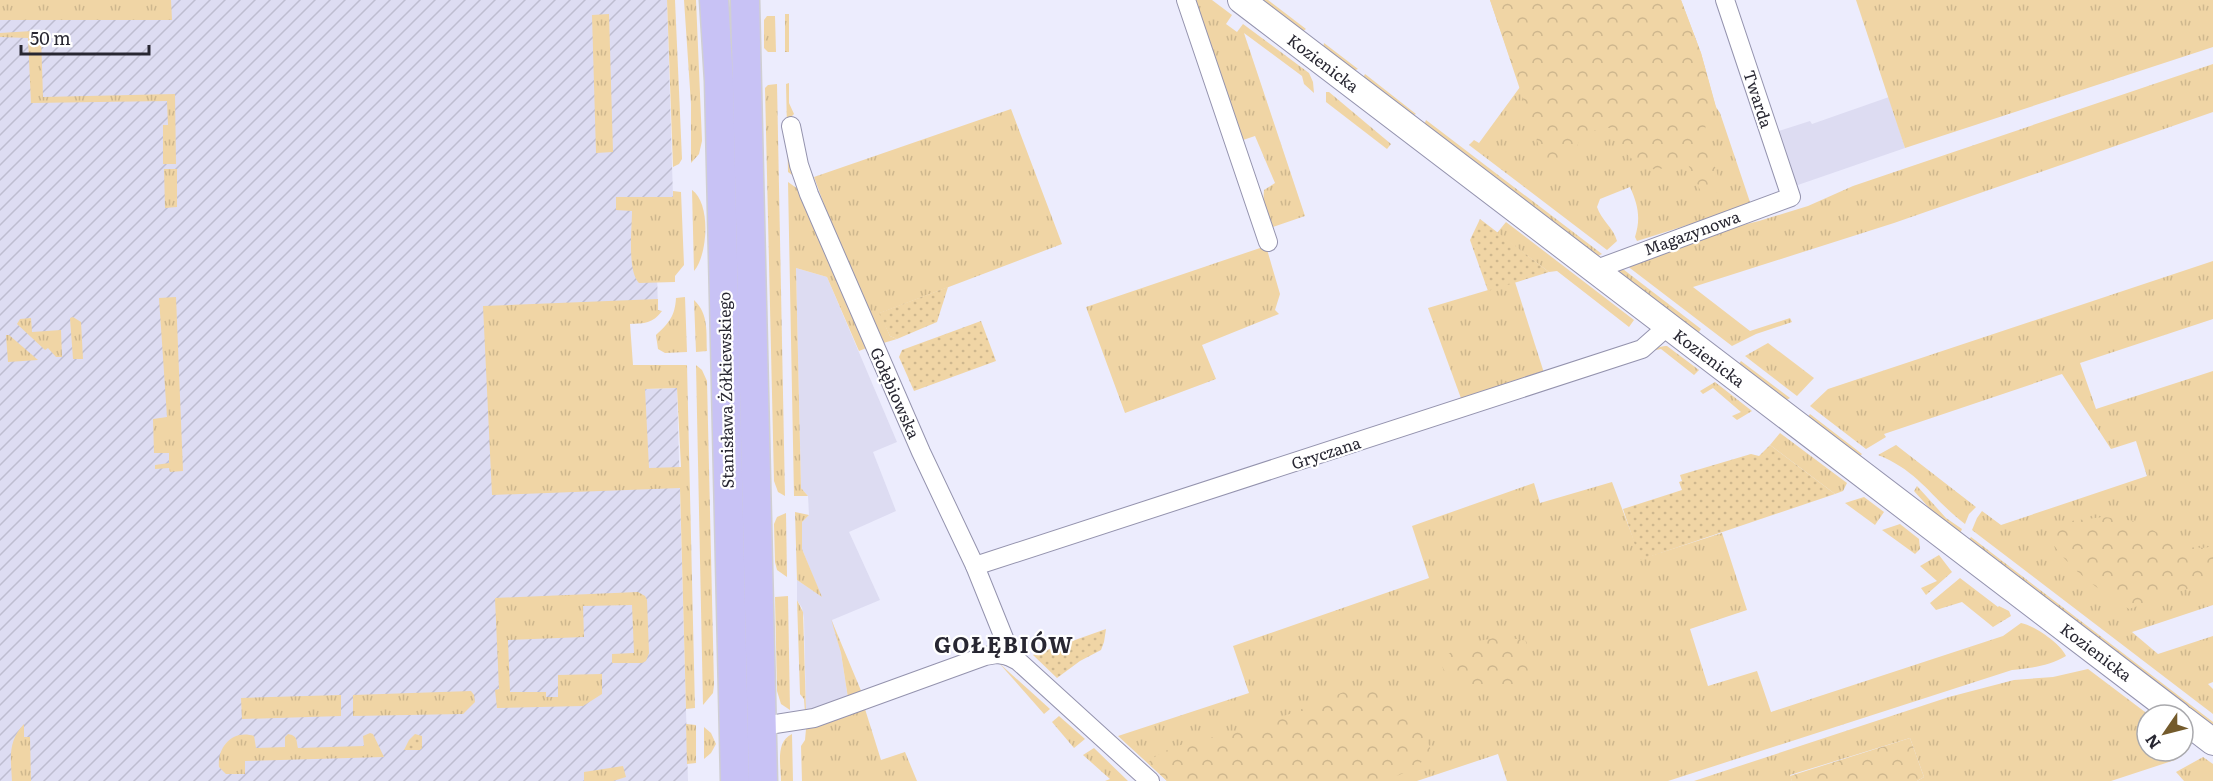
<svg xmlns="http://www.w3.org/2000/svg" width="2213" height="781" font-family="Literata,serif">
	<defs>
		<pattern id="industrial-furrows" width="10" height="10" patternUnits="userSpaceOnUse" patternTransform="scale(1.5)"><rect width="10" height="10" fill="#dddcf2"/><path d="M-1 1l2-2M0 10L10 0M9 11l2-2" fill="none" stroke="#bebdd0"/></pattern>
		<pattern id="grass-tufts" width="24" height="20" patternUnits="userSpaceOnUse" patternTransform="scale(1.5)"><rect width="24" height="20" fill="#f0d5a5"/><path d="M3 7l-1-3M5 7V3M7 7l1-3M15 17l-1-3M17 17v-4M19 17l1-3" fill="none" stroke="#ceb78e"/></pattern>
		<pattern id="forest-crowns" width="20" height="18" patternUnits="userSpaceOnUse" patternTransform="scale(1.5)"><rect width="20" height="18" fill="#f0d5a5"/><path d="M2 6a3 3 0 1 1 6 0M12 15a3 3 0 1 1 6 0" fill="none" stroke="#ceb78e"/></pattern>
		<pattern id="garden-dots" width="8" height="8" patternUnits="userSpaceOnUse" patternTransform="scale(1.5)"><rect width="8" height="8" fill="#f0d5a5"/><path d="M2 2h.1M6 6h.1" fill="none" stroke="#ceb78e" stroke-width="1.8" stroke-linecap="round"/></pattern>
	</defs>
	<rect width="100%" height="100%" fill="#ececfd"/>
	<g fill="#dddcf2">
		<polygon points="1889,97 1905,148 1795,186 1776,132 1810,121 1812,124"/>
		<polygon points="796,268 827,277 897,442 873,452 896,511 849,532 880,600 832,620 841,653 848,698 806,712 804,618 802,608 797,600 797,580 821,596 802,549 802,522 809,515 808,496 801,488"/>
	</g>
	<polygon fill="url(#industrial-furrows)" points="0,0 667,0 673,197 655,197 658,310 620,311 623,390 677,388 688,781 0,781"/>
	<g fill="url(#grass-tufts)" fill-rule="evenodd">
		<polygon points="0,0 171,0 172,20 0,20"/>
		<polygon points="667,0 675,0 682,159 679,164 673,167"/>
		<polygon points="684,0 696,0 702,141 699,154 691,163 691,104"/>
		<polygon points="1190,0 1212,0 1232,15 1226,24 1237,32 1243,24 1309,73 1313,82 1314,93 1304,84 1302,76 1244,33 1305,216 1270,228 1263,206 1264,190 1275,183 1255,136 1243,140 1235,126"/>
		<polygon points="1260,0 1268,0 1306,29 1302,32"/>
		<path d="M1490 0H1681L1701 53 1716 107 1720 113 1751 205 1637 241 1635 237C1641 218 1638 205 1630 187L1600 199 1597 207C1601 220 1613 227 1617 241L1607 250 1469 145 1474 140 1479 143 1520 87Z"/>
		<polygon points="1856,0 2213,0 2213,47 1905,148"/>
		<polygon points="609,14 613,152 596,153 592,15"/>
		<rect x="785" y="14" width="4" height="38"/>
		<polygon points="767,16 775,16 776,52 768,52 764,48 764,20"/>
		<polygon points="32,31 38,33 41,37 43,97 175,94 176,164 163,164 163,125 168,125 167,101 31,103 28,38 0,37 0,33"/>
		<polygon points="1324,43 1358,69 1353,71 1323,48"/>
		<polygon points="2213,64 2213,112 1894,223 1693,287 1750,331 1790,318 1792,322 1756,334 1732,346 1622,262 1714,232 1759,221 1808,206 1853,186"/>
		<polygon points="1365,74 1416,114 1412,116 1363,78"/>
		<polygon points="789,83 789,103 794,114 789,119 799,180 788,172 786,84"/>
		<polygon points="777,84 785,496 778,492 774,481 765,88 768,85"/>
		<polygon points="1326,92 1329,92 1391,144 1387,149 1326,102"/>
		<polygon points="1011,109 1062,244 880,313 890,336 897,339 880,344 838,243 814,177"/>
		<polygon points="1426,120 1602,254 1596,257 1424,125"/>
		<polygon points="177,169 177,207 165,208 164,169"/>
		<polygon points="788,182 798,189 869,347 859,351 827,277 796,268 801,488 808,496 794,496"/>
		<path d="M692 190C711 203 708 255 694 271Z"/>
		<path d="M673 191 681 192 684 265 675 276V282L639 283C627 271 632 228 632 211L616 210V197H673Z"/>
		<polygon points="1506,222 1634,320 1629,327 1557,271 1549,272 1497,233"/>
		<polygon points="1266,246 1280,294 1275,310 1279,314 1202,345 1216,379 1125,413 1086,307"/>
		<polygon points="2213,261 2213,319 2080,363 2096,409 2213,371 2213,605 2132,632 2158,654 2213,636 2213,682 2208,684 2213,689 2213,714 1972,530 1977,518 1982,511 2001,525 2147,476 2136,441 2111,449 2062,374 1884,434 1886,437 1866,449 1810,406 1828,389"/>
		<polygon points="1619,266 1701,329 1697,335 1612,269"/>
		<polygon points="1515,282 1545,376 1462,401 1428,308"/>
		<polygon points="176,297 183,471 170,472 169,468 155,469 155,465 169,463 169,453 154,453 153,419 167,417 159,298"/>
		<path d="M685 297 687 352 665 353 658 349 656 335C669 323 675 316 676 298Z"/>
		<path d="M658 299V310L662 311C652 324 645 323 630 324L633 365H687L695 708 686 709 680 488 492 495 483 306ZM677 388 681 467 649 468 645 389Z"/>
		<path d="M694 300C709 314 706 332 707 351L696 352Z"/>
		<polygon points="73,317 81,322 83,359 73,359 70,318"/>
		<polygon points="31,318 32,332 61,330 62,357 56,357 48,348 45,350 17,324 20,319"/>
		<polygon points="6,335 9,335 38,360 8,362"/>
		<polygon points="1768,343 1814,378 1797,396 1745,356"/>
		<polygon points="1665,346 1667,346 1699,370 1694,375 1661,349 1651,351 1650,349"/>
		<polygon points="1741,361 1790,398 1785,401 1738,365"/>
		<polygon points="696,365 702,370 707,381 714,685 713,693 703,705"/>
		<polygon points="1715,382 1752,411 1737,420 1732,416 1741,412 1713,388 1703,394 1700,391"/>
		<polygon points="1810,414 1862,454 1859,457 1807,418"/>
		<polygon points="1780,433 1847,483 1843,491 1835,494 1770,445"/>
		<path d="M1896 445 1976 507 1969 514 1965 524C1932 499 1919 471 1878 455Z"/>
		<path d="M1612 482 1641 559 1722 533 1747 610 1690 629 1708 686 1757 671 1771 712 2003 636 2021 623C2034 625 2061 644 2066 656 2049 666 2032 668 2012 670L1668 781H1507L1498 754 1417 781H1167L1118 736 1249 693 1233 646 1429 578 1412 526 1534 483 1540 503Z"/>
		<polygon points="1917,486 1946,518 1962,529 1959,536 1940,520 1914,491"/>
		<polygon points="1864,497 1884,512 1875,525 1845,503"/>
		<polygon points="795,512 809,515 802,522 802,549 822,597 797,580"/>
		<polygon points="786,513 787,577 777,570 775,562 774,524 777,517"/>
		<polygon points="1900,524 1919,539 1920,549 1915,554 1882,530"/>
		<polygon points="1971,537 2213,722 2213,730 1967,542"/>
		<polygon points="1939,555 1952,572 1926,595 1921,588 1937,581 1920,566"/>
		<polygon points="1960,578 1998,607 1999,606 2009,611 2011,616 1993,627 1962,602 1936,610 1930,603"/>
		<polygon points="638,592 645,596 647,600 649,653 646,661 642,663 612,663 612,654 634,653 632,605 583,606 584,637 508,640 510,692 546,692 546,697 558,697 558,675 602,674 602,694 583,706 497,708 495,690 499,689 495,598"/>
		<polygon points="788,596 790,710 781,704 777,691 775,597"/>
		<polygon points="797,600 803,612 806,712 805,712 804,699 800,694"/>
		<polygon points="831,619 862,693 848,698 841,653"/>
		<polygon points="999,663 1050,709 1044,714"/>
		<polygon points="2088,669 2149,715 2147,715 2147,751 2183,751 2183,741 2189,749 2175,760 2111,781 1917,781 1924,777 1910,738 1790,775 1792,781 1694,781 1949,697 2014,680 2053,677"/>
		<polygon points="471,691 474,695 475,702 463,714 353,716 353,695"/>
		<polygon points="341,695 341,716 242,719 241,698"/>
		<polygon points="865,709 881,760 905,752 917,781 802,781 801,746 805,740 806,729"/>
		<polygon points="1059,716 1085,739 1074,748 1052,722"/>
		<path d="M24 724V737H30L31 781H12C11 759 7 742 24 724Z"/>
		<polygon points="686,724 696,725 696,763 687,764"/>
		<polygon points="704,727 711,733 716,744 711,753 704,759"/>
		<path d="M370 733 373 734 384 757 245 761V774H226L219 767C217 747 233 729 254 736L256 748 285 747V737L288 734C298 736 296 740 298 748L364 746 363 736Z"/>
		<path d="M792 734 793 781H781C781 765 775 742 792 734Z"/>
		<polygon points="1094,748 1128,781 1105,781 1110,779 1083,755"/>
		<polygon points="2203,757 2213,764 2213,781 2184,781 2176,772"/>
		<polygon points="623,766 626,777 613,781 584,781 584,772"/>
	</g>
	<g fill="url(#forest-crowns)">
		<path d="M1490 0H1681L1701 53 1716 108 1706 118 1705 135 1722 189 1716 193 1701 192 1683 154C1677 157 1674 163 1668 166 1652 176 1631 161 1622 148 1620 144 1619 138 1618 133 1615 132 1612 129 1609 128 1599 126 1582 135 1578 144 1575 150 1576 156 1572 163L1558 164 1544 161Z"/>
		<path d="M2103 517C2113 518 2123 519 2132 521 2159 529 2182 555 2213 546V580L2129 609C2101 592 2062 564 2048 535L2071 521Z"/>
		<path d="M1502 636 1526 641 1534 662 1536 678 1513 688 1471 694 1447 675 1440 663C1452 644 1482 641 1502 636Z"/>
		<path d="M1369 686C1400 689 1421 725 1431 750 1423 767 1400 775 1383 781H1167L1148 763C1168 741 1220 738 1248 729 1284 718 1320 701 1356 687Z"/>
		<polygon points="1910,738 1924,777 1917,781 1792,781 1790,776"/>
	</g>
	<g fill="url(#garden-dots)">
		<polygon points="1480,219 1549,272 1488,291 1470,240"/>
		<polygon points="948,287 937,322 897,339 890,336 879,313"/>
		<polygon points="981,321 996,361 914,391 899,357 902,350"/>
		<polygon points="1770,445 1835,494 1640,560 1623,509 1682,490 1679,482 1682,481 1680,475 1751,454 1759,456"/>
		<polygon points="1106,629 1104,642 1101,650 1080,661 1057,678 1033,655"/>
		<polygon points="415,734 422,736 422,748 420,750 404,750 409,740"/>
	</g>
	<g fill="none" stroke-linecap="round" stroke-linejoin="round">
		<defs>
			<g id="street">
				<polyline points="1186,0 1268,242"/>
				<polyline points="791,126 799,165 809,194 921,452 975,566 1006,643 1008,656 1018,661 1150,781"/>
				<polyline points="1594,270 1791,197 1725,0"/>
				<polyline points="975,566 1642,349 1668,326"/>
				<polyline points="762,726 814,718 985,656 997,654 1008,656"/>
			</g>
			<g id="secondary">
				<polyline points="1241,0 2178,715"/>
				<polyline points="2183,719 2213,742"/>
			</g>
			<g id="primary">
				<polyline points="714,0 719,81 735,781"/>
				<polyline points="745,0 763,781"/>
			</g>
		</defs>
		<use href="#street" stroke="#9493ae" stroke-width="20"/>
		<use href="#secondary" stroke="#9493ae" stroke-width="28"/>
		<use href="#primary" stroke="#d0cfd2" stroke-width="31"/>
		<use href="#street" stroke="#fff" stroke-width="18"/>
		<use href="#secondary" stroke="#fff" stroke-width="26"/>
		<use href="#primary" stroke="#c8c2f5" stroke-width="28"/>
	</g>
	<g text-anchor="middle" stroke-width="4.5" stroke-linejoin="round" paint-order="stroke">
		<g font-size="16" fill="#282732" stroke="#fff">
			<text transform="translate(1323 63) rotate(37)" y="6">Kozienicka</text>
			<text transform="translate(1758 99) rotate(72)" y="6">Twarda</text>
			<text transform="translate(1692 233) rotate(-20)" y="6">Magazynowa</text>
			<text transform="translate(1709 358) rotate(37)" y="6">Kozienicka</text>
			<text transform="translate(726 390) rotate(-91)" y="6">Stanisława Żółkiewskiego</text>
			<text transform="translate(895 393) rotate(66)" y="6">Gołębiowska</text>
			<text transform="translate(1326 453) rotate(-18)" y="6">Gryczana</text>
			<text transform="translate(2096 652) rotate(37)" y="6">Kozienicka</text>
		</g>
		<g font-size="22" font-weight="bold" letter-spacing="1.5" fill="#282732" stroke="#fff">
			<text x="1004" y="653">GOŁĘBIÓW</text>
		</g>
	</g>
	<g transform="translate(2165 733) rotate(235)"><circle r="28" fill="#ffffff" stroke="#a9a9ad" stroke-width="1.5"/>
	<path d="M0-4.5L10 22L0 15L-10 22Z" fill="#745b2c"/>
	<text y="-9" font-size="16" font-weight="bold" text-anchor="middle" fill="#282732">N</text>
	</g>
	<path d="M21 45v9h128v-9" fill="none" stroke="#282732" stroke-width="3"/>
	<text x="30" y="45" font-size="18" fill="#282732" stroke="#ffffff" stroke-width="4.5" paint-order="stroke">50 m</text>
</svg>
